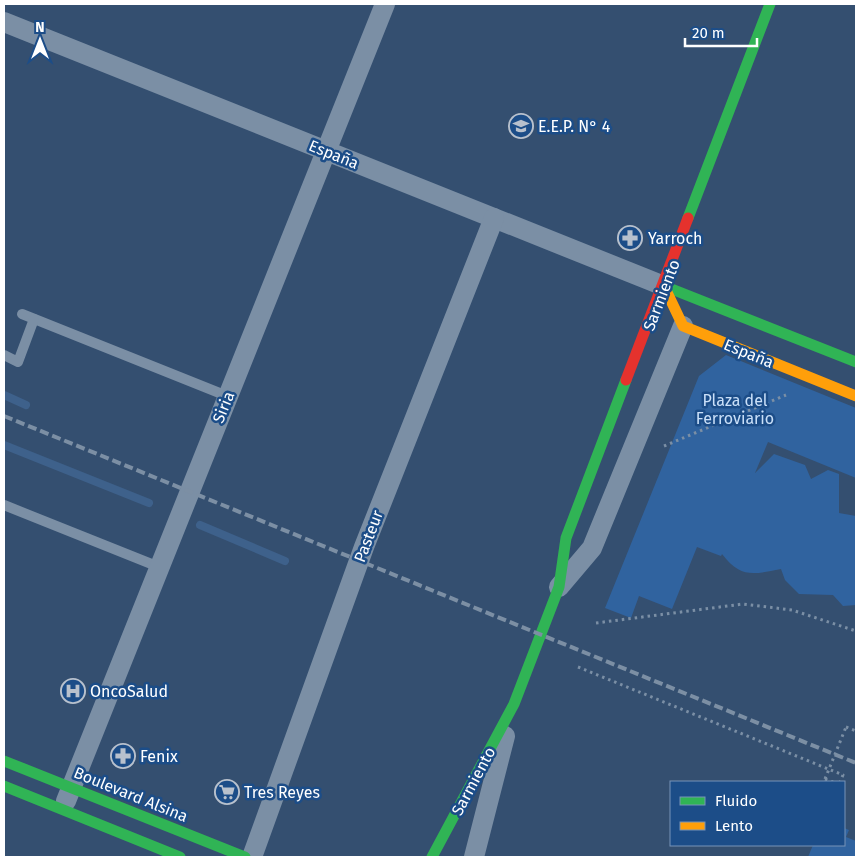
<svg xmlns="http://www.w3.org/2000/svg" width="860" height="861" font-family="'Fira Sans',sans-serif">
	<rect width="100%" height="100%" fill="#344f70"/>
	<g fill="#30639f">
		<path d="M726 355 856 408V478L768 442 755 473 774 454 805 465 811 479 828 470 839 474V513L856 516V605L843 606 833 595 799 594 785 580 781 569C754 574 741 579 722 554L721 556 697 547 672 609 639 596 631 618 605 608 699 376Z"/>
		<polygon points="844,828 849,830 846,837 856,841 856,857 808,857 813,845 844,845"/>
	</g>
	<g fill="none" stroke-linecap="round" stroke-linejoin="round">
		<g stroke="#3e618b" stroke-width="8">
			<polyline points="4,395 26,405"/>
			<polyline points="4,445 149,503"/>
			<polyline points="200,525 285,561"/>
		</g>
		<g stroke="#7b8fa5" stroke-width="3" stroke-dasharray="2.5 4" stroke-linecap="butt">
			<polyline points="664,446 786,395"/>
			<polyline points="596,623 743,604 792,610 856,631"/>
			<polyline points="578,667 843,775 840,782"/>
			<polyline points="846,727 856,731"/>
			<polyline points="825,779 833,782"/>
		</g>
		<g stroke="#7b8fa5" stroke-width="10">
			<polyline points="22,314 227,396"/>
			<polyline points="4,355 18,362 34,319"/>
			<polyline points="4,505 159,567"/>
		</g>
		<g stroke="#7b8fa5" stroke-width="20">
			<polyline points="4,22 664,286"/>
			<polyline points="559,587 592,548 683,326"/>
			<polyline points="66,801 385,4"/>
			<polyline points="252,857 364,547 494,218"/>
			<polyline points="474,857 505,736"/>
		</g>
		<g stroke="#30b455" stroke-width="11">
			<polyline points="688,218 770,4"/>
			<polyline points="664,286 856,362"/>
			<polyline points="4,761 245,857"/>
			<polyline points="4,786 180,857"/>
			<polyline points="432,857 514,704 559,587 566,538 626,380"/>
		</g>
		<polyline stroke="#ff9f0a" stroke-width="11" points="664,286 683,326 856,396"/>
		<polyline stroke="#e5322d" stroke-width="11" points="626,380 688,218"/>
		<polyline stroke="#7c8fa4" stroke-width="4" stroke-dasharray="9 4" stroke-linecap="butt" points="4,416 856,763"/>
		<polyline stroke="#7b8fa5" stroke-width="3" stroke-dasharray="2.5 4" stroke-linecap="butt" points="825,779 846,727"/>
	</g>
	<defs>
		<symbol id="school-ring" viewBox="-11 -11 22 22"><circle r="9.5" fill="#1c4d88" stroke="#b8c1cd" stroke-width="1.5"/><path d="M0-5L7-2L0 1L-7-2ZM-4 1L0 2.5L4 1V4Q0 6-4 4Z" fill="#b8c1cd"/></symbol>
		<symbol id="pharmacy-ring" viewBox="-11 -11 22 22"><circle r="9.5" fill="#1c4d88" stroke="#b8c1cd" stroke-width="1.5"/><path d="M-2-6h4v4h4v4h-4v4h-4v-4h-4v-4h4Z" fill="#b8c1cd"/></symbol>
		<symbol id="hospital-ring" viewBox="-11 -11 22 22"><circle r="9.5" fill="#1c4d88" stroke="#b8c1cd" stroke-width="1.5"/><path d="M-5-5h3v3.5h4V-5h3V5h-3V1.5h-4V5h-3Z" fill="#b8c1cd"/></symbol>
		<symbol id="supermarket-ring" viewBox="-11 -11 22 22"><circle r="9.5" fill="#1c4d88" stroke="#b8c1cd" stroke-width="1.5"/><path d="M-6-5.5h2.5l.6 2H6L4.5 2H-2.5L-4.4-4H-6ZM-1.5 3.2a1.3 1.3 0 1 0 .1 0ZM3 3.2a1.3 1.3 0 1 0 .1 0Z" fill="#b8c1cd"/></symbol>
	</defs>
	<g fill-rule="evenodd">
		<use href="#school-ring" x="507" y="112" width="28" height="28"/>
		<use href="#pharmacy-ring" x="616" y="224" width="28" height="28"/>
		<use href="#hospital-ring" x="59" y="677" width="28" height="28"/>
		<use href="#pharmacy-ring" x="109" y="742" width="28" height="28"/>
		<use href="#supermarket-ring" x="213" y="778" width="28" height="28"/>
	</g>
	<g text-anchor="middle" stroke-width="5" stroke-linejoin="round" paint-order="stroke">
		<g font-size="16" fill="#fff" stroke="#1c4d88" text-anchor="start">
			<text x="538" y="132">E.E.P. N° 4</text>
			<text x="648" y="244">Yarroch</text>
			<text x="90" y="697">OncoSalud</text>
			<text x="140" y="762">Fenix</text>
			<text x="244" y="798">Tres Reyes</text>
		</g>
		<g font-size="16" fill="#fff" stroke="#1c4d88">
			<text transform="translate(334 154) rotate(22)" y="6">España</text>
			<text transform="translate(661 295) rotate(-69)" y="6">Sarmiento</text>
			<text transform="translate(749 353) rotate(22)" y="6">España</text>
			<text transform="translate(223 407) rotate(-68)" y="6">Siria</text>
			<text transform="translate(368 536) rotate(-69)" y="6">Pasteur</text>
			<text transform="translate(473 781) rotate(-62)" y="6">Sarmiento</text>
			<text transform="translate(131 794) rotate(22)" y="6">Boulevard Alsina</text>
		</g>
		<g font-size="16" fill="#cae0f9" stroke="#1c4d88">
			<text x="735" y="406">Plaza del<tspan x="735" dy="18">Ferroviario</tspan></text>
		</g>
	</g>
	<rect width="860" height="861" fill="none" stroke="#ffffff" stroke-width="10"/>
	<rect x="670" y="781" width="175" height="65" fill="#1c4d88" stroke="#7794b8"/>
	<rect x="680" y="797" width="25" height="8" fill="#30b455" stroke="#7794b8"/>
	<text x="715" y="806" font-size="15" fill="#ffffff">Fluido</text>
	<rect x="680" y="822" width="25" height="8" fill="#ff9f0a" stroke="#7794b8"/>
	<text x="715" y="831" font-size="15" fill="#ffffff">Lento</text>
	<g transform="translate(40 40)" stroke="#1c4d88" stroke-width="4" paint-order="stroke">
	<path d="M0-4L9 19L0 12L-9 19Z" fill="#ffffff"/>
	<text y="-8" font-size="14" font-weight="bold" text-anchor="middle" fill="#ffffff">N</text>
	</g>
	<path d="M685 38v8h72v-8" fill="none" stroke="#ffffff" stroke-width="2.5"/>
	<text x="692" y="38" font-size="15" fill="#ffffff" stroke="#1c4d88" stroke-width="4" paint-order="stroke">20 m</text>
</svg>
